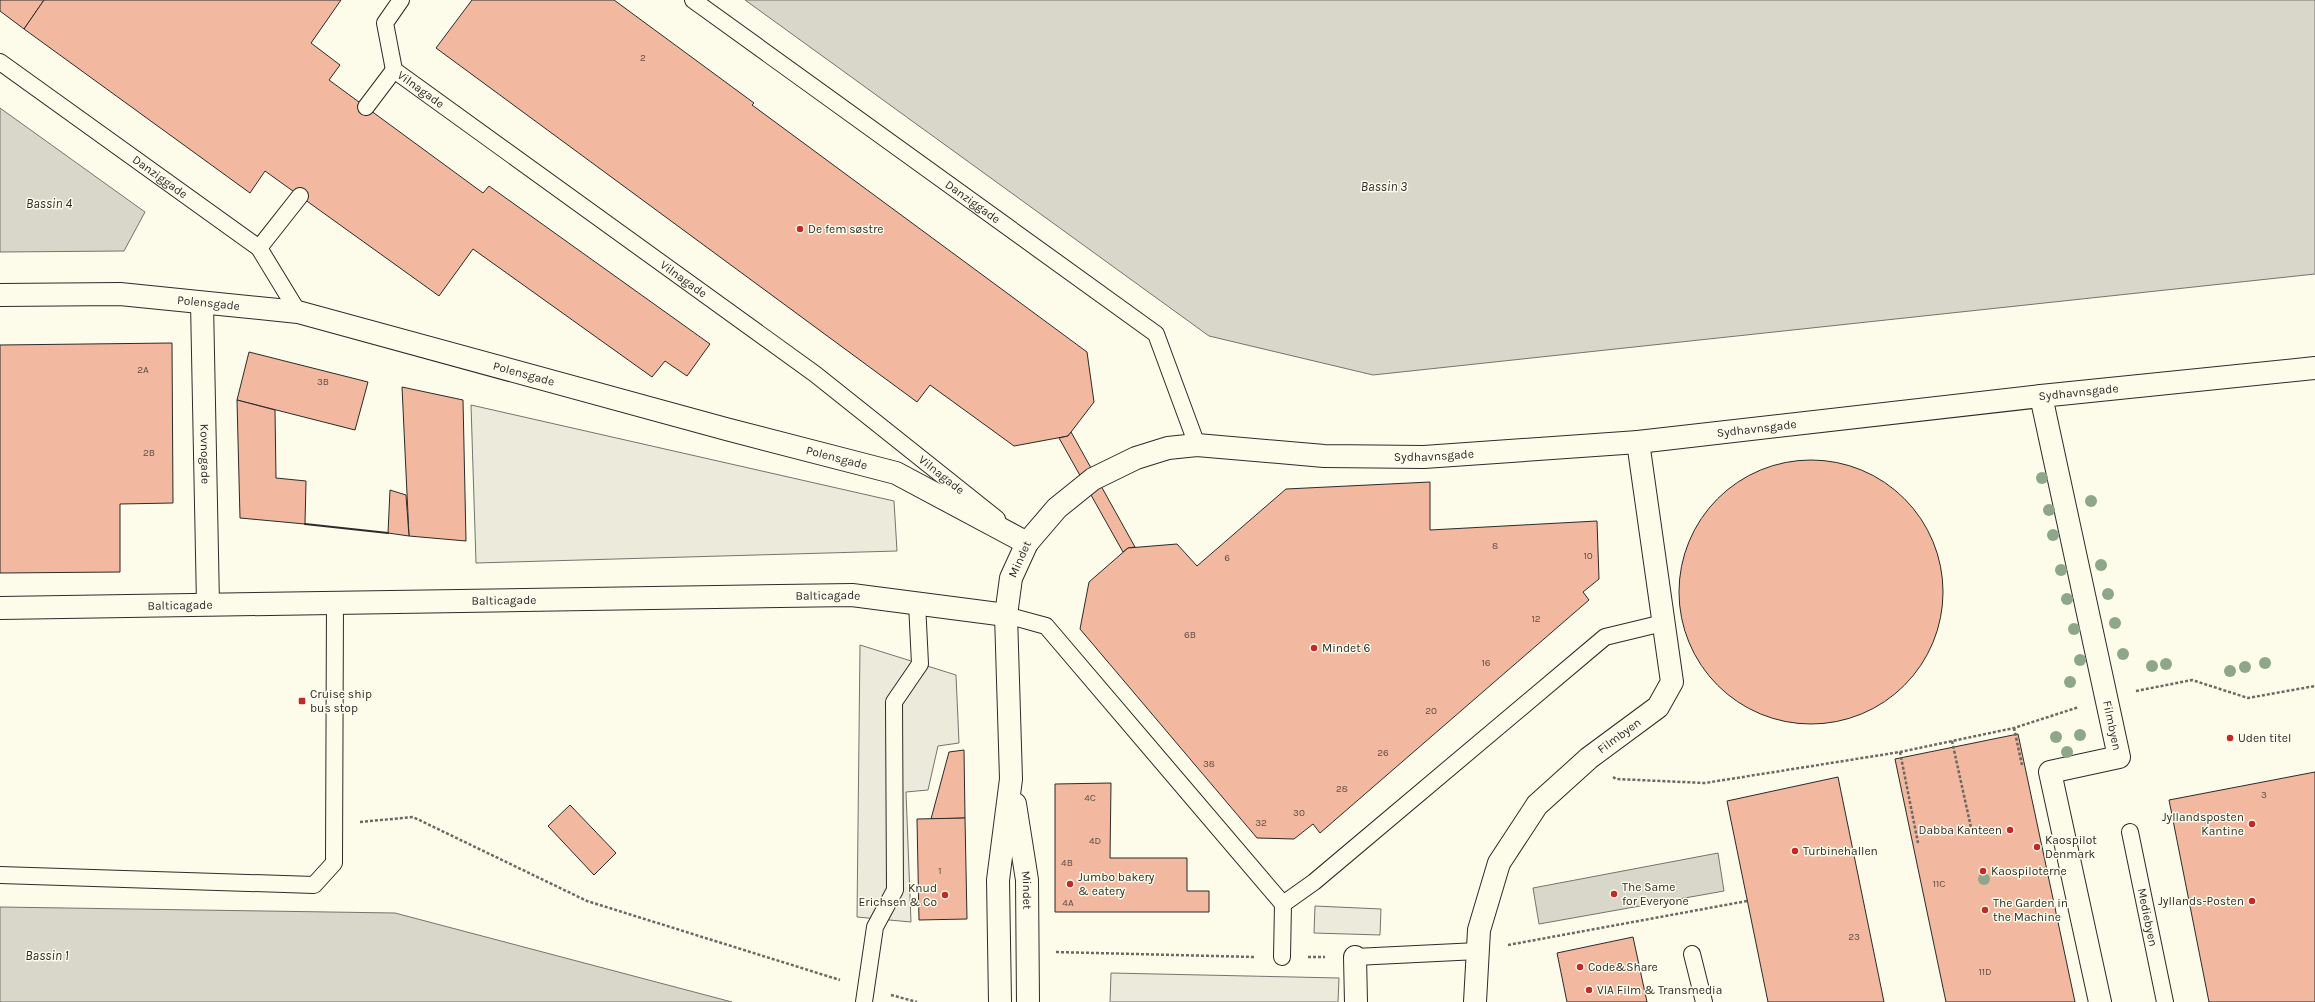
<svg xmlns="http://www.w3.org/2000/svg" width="2315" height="1002" font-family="Karla,sans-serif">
	<rect width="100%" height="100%" fill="#fdfbea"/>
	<g fill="#eceadb" stroke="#74746e">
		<polygon points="471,405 894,501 897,551 476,563"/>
		<polygon points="860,645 956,675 959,743 938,746 928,790 906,792 911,922 857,917"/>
		<polygon points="1315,906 1381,909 1380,935 1314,933"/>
		<polygon points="1111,973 1339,978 1338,1002 1110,1002"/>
	</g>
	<g fill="#d8d7c9" stroke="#74746e">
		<polygon points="745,0 2315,0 2315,274 1373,375 1209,336"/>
		<polygon points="0,108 145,212 124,251 0,252"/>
		<polygon points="1718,853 1724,891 1539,924 1533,888"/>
		<polygon points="0,907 395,913 732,1002 0,1002"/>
	</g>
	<g fill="#f2b8a0" stroke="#2b2b2b">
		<polygon points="0,0 44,0 24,29 0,11"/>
		<polygon points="44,0 341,0 311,43 340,65 329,80 483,193 489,186 710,344 687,376 665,361 652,377 473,249 439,296 265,171 250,193 24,29"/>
		<polygon points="472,0 614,0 754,103 752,105 1087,352 1094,402 1068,436 1014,446 930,385 917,402 436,48"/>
		<polygon points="172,343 173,503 120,504 120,572 0,573 0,345"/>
		<polygon points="249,352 368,382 355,430 237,400"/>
		<polygon points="402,387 463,400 466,541 409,536"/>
		<polygon points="237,400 275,410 276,478 306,481 305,524 240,518"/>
		<polygon points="1071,432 1135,547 1128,548 1123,552 1059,438 1068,436"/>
		<circle cx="1811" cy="592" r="132"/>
		<polygon points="1430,482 1430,530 1597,521 1599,579 1583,592 1589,600 1320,833 1313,824 1294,839 1257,838 1080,629 1089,582 1128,548 1177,544 1197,566 1286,489"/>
		<polygon points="390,490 406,495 409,536 388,533"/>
		<polygon points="2018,734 2075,1002 1946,1002 1895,759"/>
		<polygon points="964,750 965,818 931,819 949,752"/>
		<polygon points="2315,772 2315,1002 2209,1002 2169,800"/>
		<polygon points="1838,777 1884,1002 1768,1002 1727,801"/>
		<polygon points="1111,783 1110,858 1187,858 1187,891 1209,891 1209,912 1055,912 1055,784"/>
		<polygon points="570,805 616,853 594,875 548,826"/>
		<polygon points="965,818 967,919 919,920 917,819"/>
		<polygon points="1633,937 1647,1002 1567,1002 1557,953"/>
	</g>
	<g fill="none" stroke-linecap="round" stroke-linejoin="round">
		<defs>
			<g id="lane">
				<path id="s1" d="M401 0 385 23 394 70 815 374 997 519"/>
				<path id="s2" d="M693 0 1156 334 1197 445"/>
				<path id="s3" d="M0 62 259 248 298 312"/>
				<polyline points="366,107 394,70"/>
				<polyline points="259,248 300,196"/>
				<polyline points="1006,615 1046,626 1283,904"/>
				<path id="s4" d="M2130 832 2165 1002"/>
				<polyline points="0,875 314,885 334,863 335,602"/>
				<polyline points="1692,954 1704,1002"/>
				<polyline points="1282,957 1283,904 1314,882 1605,637 1663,623"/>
				<polyline points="1355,957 1478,951"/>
				<polyline points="864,1002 875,927 895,890 894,702 920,664 917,603"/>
			</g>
			<g id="street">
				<path id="s5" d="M0 295 120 294 298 312 726 429 896 473 1027 543"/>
				<path id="s6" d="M202 303 208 604"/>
				<path id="s7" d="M2041 396 2119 757 2050 772 2100 1002"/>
				<path id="s8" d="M0 608 852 595 1006 615"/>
				<path id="s9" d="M1015 804 1027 880 1028 1002"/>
				<polyline points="1355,957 1356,1002"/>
				<path id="s10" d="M1000 1002 998 880 1011 779 1006 615 1011 578 1027 543 1057 508 1093 479 1136 458 1168 448 1197 445 1324 456 1424 457 1638 442 2041 396 2315 368"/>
				<path id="s11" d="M1475 1002 1479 930 1499 863 1537 805 1589 758 1658 707 1672 682 1638 442"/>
			</g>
		</defs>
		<use href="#lane" stroke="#2b2b2b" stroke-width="18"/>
		<use href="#street" stroke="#2b2b2b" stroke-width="24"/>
		<g stroke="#6a6964" stroke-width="2.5" stroke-dasharray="3 2" stroke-linecap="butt">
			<polyline points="2136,691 2192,680 2248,698 2315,686"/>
			<polyline points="2014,728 2022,765"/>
			<polyline points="1952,741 1972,832"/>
			<polyline points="1900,752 1918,843"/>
			<polyline points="1613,777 1616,779 1705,783 1900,752 2014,728 2079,707"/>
			<polyline points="360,822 413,817 587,901 840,980"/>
			<polyline points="1508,945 1747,901"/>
			<polyline points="1056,952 1255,957"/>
			<polyline points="1308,957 1325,957"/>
			<polyline points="891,995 917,1002"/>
		</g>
		<use href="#lane" stroke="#fdfbea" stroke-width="16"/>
		<use href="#street" stroke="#fdfbea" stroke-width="22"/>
		<polyline stroke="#2b2b2b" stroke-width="2" points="305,524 388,533"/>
	</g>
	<g fill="#8ea78a">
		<circle cx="2042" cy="478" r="6"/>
		<circle cx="2091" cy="501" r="6"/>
		<circle cx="2049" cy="510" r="6"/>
		<circle cx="2053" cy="535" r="6"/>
		<circle cx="2101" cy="565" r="6"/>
		<circle cx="2061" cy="570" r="6"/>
		<circle cx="2108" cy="594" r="6"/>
		<circle cx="2067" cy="599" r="6"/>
		<circle cx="2115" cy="623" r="6"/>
		<circle cx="2074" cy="629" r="6"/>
		<circle cx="2123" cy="654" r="6"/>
		<circle cx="2080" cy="660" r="6"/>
		<circle cx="2265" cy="663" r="6"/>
		<circle cx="2166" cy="664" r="6"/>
		<circle cx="2152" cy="666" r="6"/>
		<circle cx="2245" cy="667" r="6"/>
		<circle cx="2230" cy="671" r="6"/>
		<circle cx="2070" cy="682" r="6"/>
		<circle cx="2080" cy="735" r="6"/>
		<circle cx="2056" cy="737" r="6"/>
		<circle cx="2067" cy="752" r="6"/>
		<circle cx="1984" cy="879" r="6"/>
	</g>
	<g fill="#c62828" stroke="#fdfbea" stroke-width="1.5">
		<circle cx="800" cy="229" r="4"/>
		<circle cx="1314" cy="648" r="4"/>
		<rect x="298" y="697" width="8" height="8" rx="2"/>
		<circle cx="2230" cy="738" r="4"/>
		<circle cx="2252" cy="824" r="4"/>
		<circle cx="2010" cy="830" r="4"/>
		<circle cx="2037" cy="847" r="4"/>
		<circle cx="1795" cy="851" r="4"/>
		<circle cx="1983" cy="871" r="4"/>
		<circle cx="1070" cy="884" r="4"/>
		<circle cx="1614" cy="894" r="4"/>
		<circle cx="945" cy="895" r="4"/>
		<circle cx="2252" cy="901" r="4"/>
		<circle cx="1985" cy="910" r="4"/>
		<circle cx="1580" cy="967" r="4"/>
		<circle cx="1589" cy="990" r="4"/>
	</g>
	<g text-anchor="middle" stroke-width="3" stroke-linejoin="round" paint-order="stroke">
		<g font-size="10" fill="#5d4e48">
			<text x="643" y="61">2</text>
			<text x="143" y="373">2A</text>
			<text x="323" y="385">3B</text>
			<text x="149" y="456">2B</text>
			<text x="1495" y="549">8</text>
			<text x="1588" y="559">10</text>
			<text x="1227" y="561">6</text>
			<text x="1536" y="622">12</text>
			<text x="1190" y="638">6B</text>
			<text x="1486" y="666">16</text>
			<text x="1431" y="714">20</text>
			<text x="1383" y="756">26</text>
			<text x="1209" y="767">38</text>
			<text x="1342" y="792">28</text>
			<text x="2264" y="798">3</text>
			<text x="1090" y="801">4C</text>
			<text x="1299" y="816">30</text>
			<text x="1261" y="826">32</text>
			<text x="1095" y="844">4D</text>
			<text x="1067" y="866">4B</text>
			<text x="940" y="874">1</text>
			<text x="1939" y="887">11C</text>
			<text x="1068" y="906">4A</text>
			<text x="1854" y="940">23</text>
			<text x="1985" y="975">11D</text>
		</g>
		<g font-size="12" fill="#2b2b2b" stroke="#fdfbea">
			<text dy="4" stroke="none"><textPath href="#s1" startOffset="109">Vilnagade</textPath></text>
			<text dy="4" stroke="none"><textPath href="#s3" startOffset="197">Danziggade</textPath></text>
			<text dy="4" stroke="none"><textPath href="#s2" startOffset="345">Danziggade</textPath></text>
			<text dy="4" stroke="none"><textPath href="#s1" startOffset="433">Vilnagade</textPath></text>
			<text dy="4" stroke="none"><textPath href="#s5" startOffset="209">Polensgade</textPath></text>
			<text dy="4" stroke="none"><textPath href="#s5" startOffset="533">Polensgade</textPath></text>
			<text dy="4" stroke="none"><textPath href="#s10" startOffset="1552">Sydhavnsgade</textPath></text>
			<text dy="4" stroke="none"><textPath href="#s10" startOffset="1228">Sydhavnsgade</textPath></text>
			<text dy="4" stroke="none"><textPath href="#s6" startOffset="151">Kovnogade</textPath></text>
			<text dy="4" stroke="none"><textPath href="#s10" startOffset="904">Sydhavnsgade</textPath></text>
			<text dy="4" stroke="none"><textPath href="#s5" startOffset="857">Polensgade</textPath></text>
			<text dy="4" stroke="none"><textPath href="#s1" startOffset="757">Vilnagade</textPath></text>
			<text dy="4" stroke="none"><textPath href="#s10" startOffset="446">Mindet</textPath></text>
			<text dy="4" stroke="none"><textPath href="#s8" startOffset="828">Balticagade</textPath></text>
			<text dy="4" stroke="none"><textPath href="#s8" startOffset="504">Balticagade</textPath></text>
			<text dy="4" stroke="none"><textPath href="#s8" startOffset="180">Balticagade</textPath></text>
			<text dy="4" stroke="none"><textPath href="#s7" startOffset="337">Filmbyen</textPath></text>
			<text dy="4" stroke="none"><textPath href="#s11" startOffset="319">Filmbyen</textPath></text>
			<text dy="4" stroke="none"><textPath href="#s9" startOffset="87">Mindet</textPath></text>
			<text dy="4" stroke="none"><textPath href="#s4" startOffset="87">Mediebyen</textPath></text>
		</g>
		<g font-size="12" fill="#2b2b2b" stroke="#fdfbea" text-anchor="start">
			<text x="808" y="233">De fem søstre</text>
			<text x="1322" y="652">Mindet 6</text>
			<text x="310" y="698">Cruise ship<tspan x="310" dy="14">bus stop</tspan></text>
			<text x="2238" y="742">Uden titel</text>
			<text x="2244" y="821" text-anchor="end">Jyllandsposten<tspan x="2244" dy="14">Kantine</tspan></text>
			<text x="2002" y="834" text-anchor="end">Dabba Kanteen</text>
			<text x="2045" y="844">Kaospilot<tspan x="2045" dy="14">Denmark</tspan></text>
			<text x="1803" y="855">Turbinehallen</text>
			<text x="1991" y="875">Kaospiloterne</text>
			<text x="1078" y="881">Jumbo bakery<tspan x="1078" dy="14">&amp; eatery</tspan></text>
			<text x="1622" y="891">The Same<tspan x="1622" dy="14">for Everyone</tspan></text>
			<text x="937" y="892" text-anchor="end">Knud<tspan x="937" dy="14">Erichsen &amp; Co</tspan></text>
			<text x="2244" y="905" text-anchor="end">Jyllands-Posten</text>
			<text x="1993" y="907">The Garden in<tspan x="1993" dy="14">the Machine</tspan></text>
			<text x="1588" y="971">Code&amp;Share</text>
			<text x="1597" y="994">VIA Film &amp; Transmedia</text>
		</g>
		<g font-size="13" font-style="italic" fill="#2b2b2b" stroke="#fdfbea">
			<text x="1384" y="191">Bassin 3</text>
			<text x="49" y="208">Bassin 4</text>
			<text x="47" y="960">Bassin 1</text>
		</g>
	</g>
</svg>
